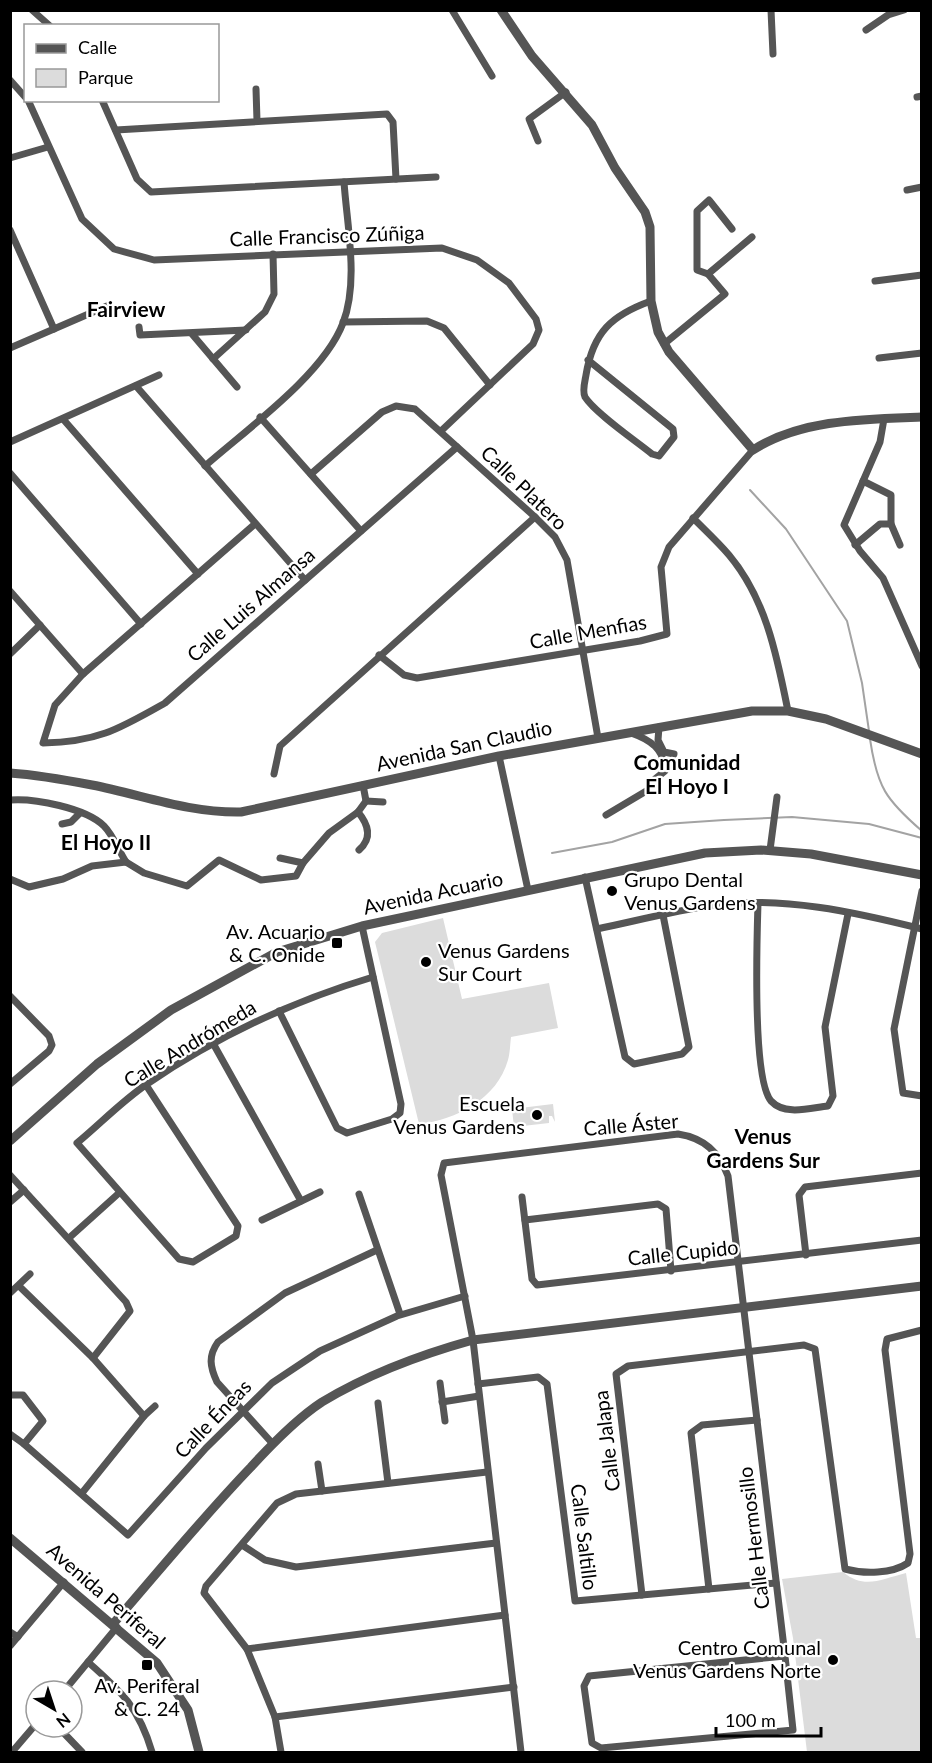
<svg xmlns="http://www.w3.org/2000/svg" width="932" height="1763" font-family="Lato,sans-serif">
	<rect width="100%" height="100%" fill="#fff"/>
	<g fill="#dcdcdc">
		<path d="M443 918 462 999 549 983 558 1028 511 1037C510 1045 510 1053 508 1060 497 1099 456 1120 419 1124L375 942 382 933Z"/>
		<polygon points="553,1104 555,1122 552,1116 549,1116 549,1123 514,1127 512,1109"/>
		<path d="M843 1572C865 1590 881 1579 906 1573L916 1638H921V1752H807L793 1638 782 1579Z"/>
	</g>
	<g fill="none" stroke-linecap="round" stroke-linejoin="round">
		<g stroke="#a3a3a3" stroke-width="2">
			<polyline points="750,490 786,529 847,621 862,683 869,731"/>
			<path d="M870 739C877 787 886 800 922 831"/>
			<polyline points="552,853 612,842 665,824 724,820 792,817 869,824 922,838"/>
		</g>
		<g stroke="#555" stroke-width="7">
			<polyline points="32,10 50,26"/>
			<polyline points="452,10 492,76"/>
			<polyline points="771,10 773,54"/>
			<polyline points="866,30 888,15 904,10"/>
			<polyline points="10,80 26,98"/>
			<polyline points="256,89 257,121"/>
			<polyline points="917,97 922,96"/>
			<polyline points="28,100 82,219 114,249 154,260 442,248 477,260 509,283 536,319 539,330 533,344 441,431"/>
			<polyline points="102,100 137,179 151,192 436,177"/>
			<polyline points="116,130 387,114 393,122 396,179"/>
			<polyline points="538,141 529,119 566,92"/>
			<polyline points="10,158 48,147"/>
			<polyline points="907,190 922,187"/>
			<polyline points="10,230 54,329"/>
			<polyline points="708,274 752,237"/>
			<polyline points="875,281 922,275"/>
			<polyline points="343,322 427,321 444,328 490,385"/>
			<polyline points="139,327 140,335 246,330"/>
			<polyline points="192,334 237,387"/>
			<polyline points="664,344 725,294 708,274 697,270 697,211 709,200 732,229"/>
			<polyline points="10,348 107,306"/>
			<polyline points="879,358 922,353"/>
			<polyline points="213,359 265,312 274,294 273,254"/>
			<path d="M588 360 673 429 674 437 659 456 652 454C636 441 595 413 585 397 582 391 585 381 586 375 593 332 612 315 651 301"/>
			<polyline points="136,386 305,580"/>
			<polyline points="260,417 361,531"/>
			<polyline points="63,419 198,574"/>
			<polyline points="884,419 880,442 844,525 860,551 883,578 922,666"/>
			<polyline points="10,442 159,375"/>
			<path d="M205 466C247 429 324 374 343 323 359 281 347 226 344 182"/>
			<polyline points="10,473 141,624"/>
			<polyline points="311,474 382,412 396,406 415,409 535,517 555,537 567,560 598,738"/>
			<polyline points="863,481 891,495 891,524 900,545"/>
			<path d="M693 518C705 530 718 542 729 555 766 599 777 656 788 711"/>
			<path d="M255 524 83 674 55 705 43 743C98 742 119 729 165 703L457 447"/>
			<polyline points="855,545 880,524 891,524"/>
			<polyline points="10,591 83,674"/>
			<polyline points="10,654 40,625"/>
			<polyline points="379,655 404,675 417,678 640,641 667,634 661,567 669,547 753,450"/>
			<polyline points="659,727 658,740 664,752 674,754"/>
			<polyline points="499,756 528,890"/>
			<polyline points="274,774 280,746 535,517"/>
			<path d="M10 800C34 798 86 808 104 826 113 835 119 851 126 862"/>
			<polyline points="366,801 383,802"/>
			<path d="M358 812C368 824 373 838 359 850"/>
			<path d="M606 815 648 790 655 779 665 771C664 749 651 740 631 733"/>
			<polyline points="62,824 71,822 80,813"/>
			<polyline points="770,850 777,797"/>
			<polyline points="280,858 303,863 329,833 358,812 366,801 363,785"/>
			<polyline points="585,877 625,1057 634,1064 682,1054 689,1047 663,915"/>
			<polyline points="10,879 29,887 63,879 92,866 126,862 144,873 187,886 219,860 261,880 296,876 303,863"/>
			<polyline points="922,891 894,1029 903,1093 922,1096"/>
			<path d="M758 903C757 937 752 1079 771 1101 785 1116 810 1108 828 1106L833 1096 825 1027 848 914"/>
			<path d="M597 929C635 921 674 911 713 905 782 896 855 912 922 929"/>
			<polyline points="10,996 49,1036 52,1045 49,1051 10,1084"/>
			<polyline points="279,1011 337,1128 347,1133 392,1119 400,1113 401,1104 362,926"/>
			<polyline points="214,1045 301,1201"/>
			<path d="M146 1085 238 1226 236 1236 193 1262 179 1259 77 1143C100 1124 122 1101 147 1084 216 1037 293 1001 373 977"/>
			<polyline points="10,1175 126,1302 130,1311 93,1358"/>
			<polyline points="359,1194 400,1314"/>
			<polyline points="522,1197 532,1279 537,1285 922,1240"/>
			<polyline points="10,1202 24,1190"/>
			<polyline points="262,1220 320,1192"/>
			<polyline points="525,1220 658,1204 666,1209 671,1271"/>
			<polyline points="69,1238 119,1193"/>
			<polyline points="806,1255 799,1195 805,1187 922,1173"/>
			<polyline points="19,1286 93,1358 144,1416"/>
			<polyline points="10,1293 30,1274"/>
			<polyline points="440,1383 445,1421"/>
			<polyline points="478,1384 538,1377 547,1384 575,1601 776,1583"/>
			<polyline points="10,1395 23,1395 43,1421 24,1444 10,1434"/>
			<polyline points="442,1402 479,1396"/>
			<polyline points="378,1403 388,1483"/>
			<polyline points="24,1444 128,1535 206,1448 272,1383 320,1351 397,1316 465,1296"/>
			<path d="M273 1444 217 1382C210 1367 208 1356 218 1342L285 1293 377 1250"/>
			<polyline points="318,1464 322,1491"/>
			<polyline points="82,1493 144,1416 155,1406"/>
			<polyline points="242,1545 265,1560 296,1567 496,1543"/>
			<polyline points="709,1589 691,1433 702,1425 757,1420"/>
			<path d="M642 1595 616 1374 628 1366 804 1345 815 1349 845 1569C864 1574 892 1574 908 1563L910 1554 885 1350 887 1339 922 1330"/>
			<polyline points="10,1632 18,1637"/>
			<polyline points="10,1646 64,1582"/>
			<polyline points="247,1649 505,1615"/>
			<path d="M88 1662C122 1692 139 1708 152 1752"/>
			<polyline points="64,1691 117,1627"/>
			<polyline points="275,1717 514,1687"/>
			<polyline points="58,1727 82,1752"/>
			<polyline points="12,1752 36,1724"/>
			<polyline points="281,1752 275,1717 247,1649 204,1593 206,1586 277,1503 296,1494 487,1472"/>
			<path d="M521 1752 473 1340 441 1175 444 1163 678 1134C704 1138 719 1152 728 1176L785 1656 793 1730 601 1748 592 1743 584 1686 589 1676 785 1656"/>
		</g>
		<g stroke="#555" stroke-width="9">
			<path d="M501 10 532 56 592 125 615 168 645 212 650 227 651 301 658 332 669 352 753 450C801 419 867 419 922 417"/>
			<path d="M10 773C38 775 66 780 92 785 143 795 188 813 241 812L499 756 752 711H788L826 719 922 754"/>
			<polyline points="10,1141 97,1064 171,1010 277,952 362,926 705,853 761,850 811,854 922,875"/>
			<polyline points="10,1538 157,1663 188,1710 199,1752"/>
			<path d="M113 1624C159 1571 203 1517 251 1467 272 1444 296 1419 322 1402 370 1373 419 1355 473 1340L922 1286"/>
		</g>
	</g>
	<g fill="#000" stroke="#fff" stroke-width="2">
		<circle cx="612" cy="891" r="6"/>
		<rect x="331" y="937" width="12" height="12" rx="3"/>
		<circle cx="426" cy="962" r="6"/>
		<circle cx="537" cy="1115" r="6"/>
		<circle cx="833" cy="1660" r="6"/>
		<rect x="141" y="1659" width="12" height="12" rx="3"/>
	</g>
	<g text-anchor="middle" stroke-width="4.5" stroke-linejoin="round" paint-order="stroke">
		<g font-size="20" fill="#000" stroke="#fff">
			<text transform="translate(327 236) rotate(-2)" y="7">Calle Francisco Zúñiga</text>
			<text transform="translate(524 488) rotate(44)" y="7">Calle Platero</text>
			<text transform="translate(251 605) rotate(-41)" y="7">Calle Luis Almansa</text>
			<text transform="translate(588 632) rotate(-10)" y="7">Calle Menfias</text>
			<text transform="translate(464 746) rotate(-12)" y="7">Avenida San Claudio</text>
			<text transform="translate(433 893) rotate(-12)" y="7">Avenida Acuario</text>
			<text transform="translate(190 1044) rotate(-31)" y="7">Calle Andrómeda</text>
			<text transform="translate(631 1125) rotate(-5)" y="7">Calle Áster</text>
			<text transform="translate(683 1253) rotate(-6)" y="7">Calle Cupido</text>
			<text transform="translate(213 1419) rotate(-46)" y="7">Calle Éneas</text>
			<text transform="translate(607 1441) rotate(-97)" y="7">Calle Jalapa</text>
			<text transform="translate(584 1537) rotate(83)" y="7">Calle Saltillo</text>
			<text transform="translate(754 1538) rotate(-97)" y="7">Calle Hermosillo</text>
			<text transform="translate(106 1596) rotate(41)" y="7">Avenida Periferal</text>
		</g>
		<g font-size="20" fill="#000" stroke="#fff" text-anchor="end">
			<text x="624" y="887" text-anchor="start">Grupo Dental<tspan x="624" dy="23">Venus Gardens</tspan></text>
			<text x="325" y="939">Av. Acuario<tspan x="325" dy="23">&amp; C. Onide</tspan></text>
			<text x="438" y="958" text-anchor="start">Venus Gardens<tspan x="438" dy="23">Sur Court</tspan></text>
			<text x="525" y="1111">Escuela<tspan x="525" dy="23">Venus Gardens</tspan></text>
			<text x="821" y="1655">Centro Comunal<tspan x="821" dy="23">Venus Gardens Norte</tspan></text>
			<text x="147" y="1693" text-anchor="middle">Av. Periferal<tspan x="147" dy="23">&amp; C. 24</tspan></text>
		</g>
		<g font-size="21" font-weight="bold" fill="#000" stroke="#fff">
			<text x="126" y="317">Fairview</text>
			<text x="687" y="770">Comunidad<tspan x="687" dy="24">El Hoyo I</tspan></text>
			<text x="106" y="850">El Hoyo II</text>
			<text x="763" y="1144">Venus<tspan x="763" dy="24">Gardens Sur</tspan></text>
		</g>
	</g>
	<rect width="932" height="1763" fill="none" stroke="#000000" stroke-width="24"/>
	<rect x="24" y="24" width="195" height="78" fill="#ffffff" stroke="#999999" stroke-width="1.5"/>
	<rect x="36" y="44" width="30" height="9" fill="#555555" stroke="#999999" stroke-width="1.5"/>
	<text x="78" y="54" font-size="18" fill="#000000">Calle</text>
	<rect x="36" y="69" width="30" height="18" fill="#dcdcdc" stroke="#999999" stroke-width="1.5"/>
	<text x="78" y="84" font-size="18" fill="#000000">Parque</text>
	<g transform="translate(54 1709) rotate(141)"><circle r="28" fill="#ffffff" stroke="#999999" stroke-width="1.5"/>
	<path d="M0-4.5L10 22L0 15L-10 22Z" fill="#000000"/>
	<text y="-9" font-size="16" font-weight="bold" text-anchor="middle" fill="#000000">N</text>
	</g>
	<path d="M716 1727v9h105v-9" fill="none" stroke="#000000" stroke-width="3"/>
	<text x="725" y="1727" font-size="18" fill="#000000" stroke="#ffffff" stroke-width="4.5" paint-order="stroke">100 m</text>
</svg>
